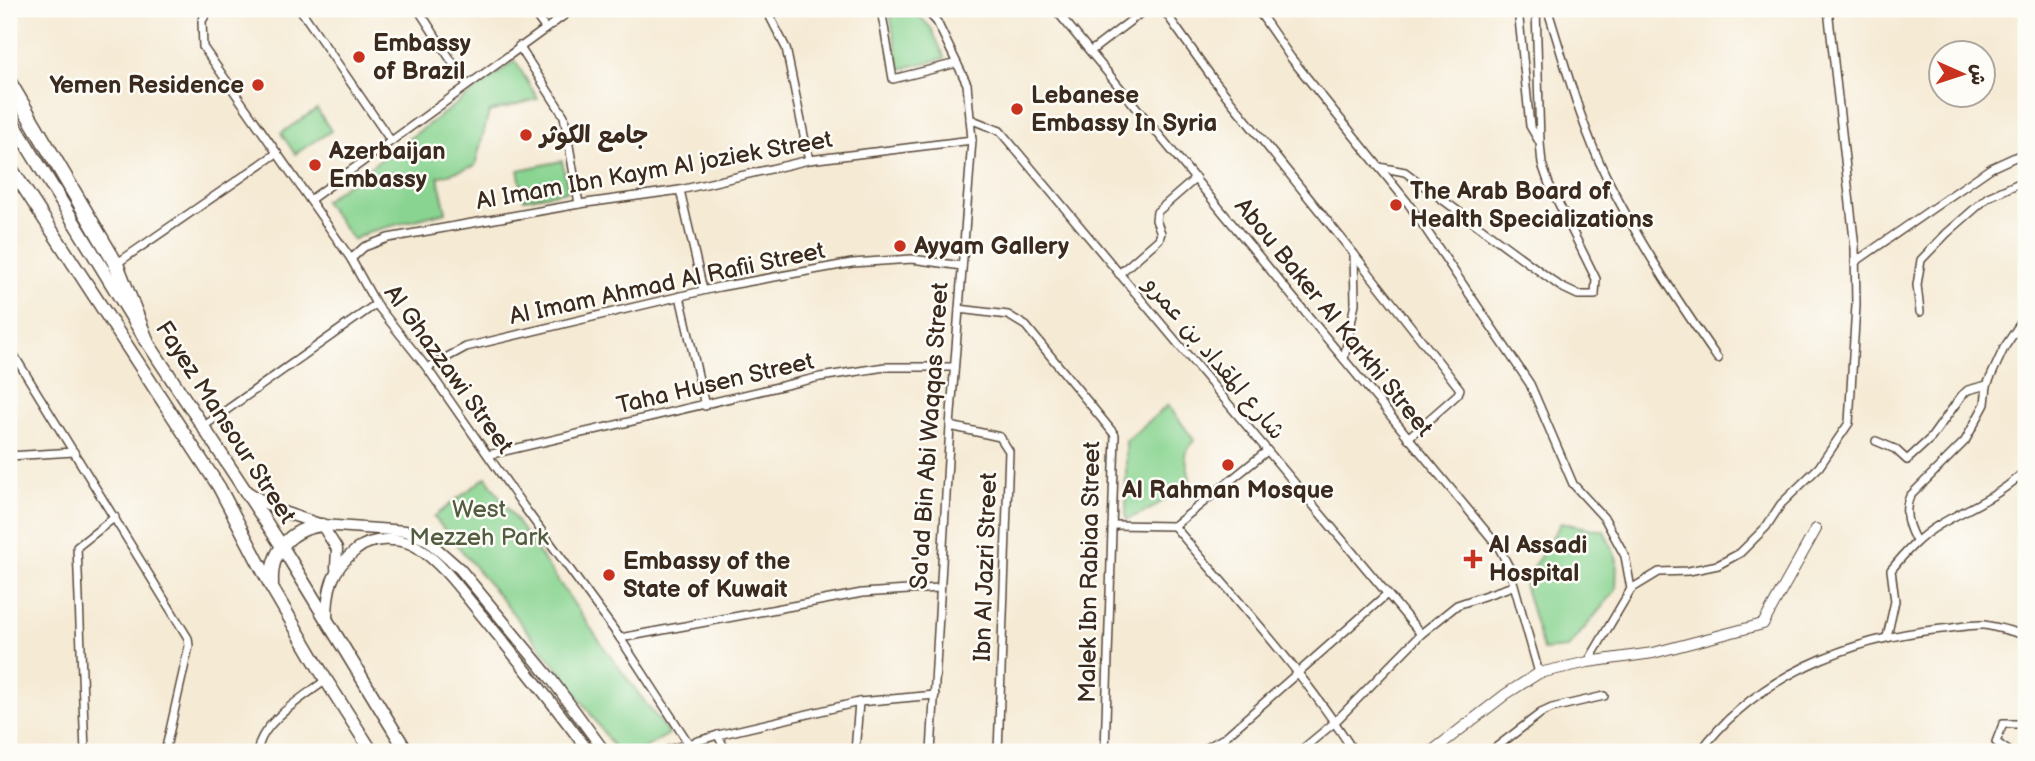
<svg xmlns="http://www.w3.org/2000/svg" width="2035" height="761" font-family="'Balsamiq Sans','Playpen Sans Arabic',sans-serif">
	<rect width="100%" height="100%" fill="#fdfcf7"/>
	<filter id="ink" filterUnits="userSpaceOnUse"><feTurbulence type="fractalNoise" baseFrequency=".0143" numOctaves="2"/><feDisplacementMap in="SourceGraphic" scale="14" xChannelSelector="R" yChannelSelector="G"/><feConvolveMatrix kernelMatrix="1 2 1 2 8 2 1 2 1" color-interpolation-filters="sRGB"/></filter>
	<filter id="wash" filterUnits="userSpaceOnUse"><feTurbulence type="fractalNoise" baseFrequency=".00686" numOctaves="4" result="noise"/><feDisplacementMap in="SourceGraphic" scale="28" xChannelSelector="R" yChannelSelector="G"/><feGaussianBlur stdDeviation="1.57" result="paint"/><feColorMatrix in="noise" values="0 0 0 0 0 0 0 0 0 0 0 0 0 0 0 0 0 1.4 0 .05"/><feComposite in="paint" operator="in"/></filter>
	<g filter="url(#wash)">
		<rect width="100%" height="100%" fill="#f5ead4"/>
		<g fill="#89d491" stroke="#627f58" stroke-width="2">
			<polygon points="889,9 913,9 931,28 945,58 900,69"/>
			<polygon points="515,61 538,99 489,112 475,166 438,177 446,212 368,232 353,240 324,201"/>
			<polygon points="317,109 331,131 295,154 281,133"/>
			<polygon points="562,161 568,191 524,199 518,170"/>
			<polygon points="1168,405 1194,440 1185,454 1190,480 1153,508 1126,520 1126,441"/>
			<polygon points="486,477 608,653 669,734 638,752 617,752 565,677 434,517"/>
			<polygon points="1561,523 1604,531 1617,560 1616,590 1568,648 1543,650 1523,580 1540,557"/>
		</g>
	</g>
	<g filter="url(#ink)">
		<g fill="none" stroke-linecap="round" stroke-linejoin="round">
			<defs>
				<g id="minor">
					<polyline points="209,9 202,21 203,47 351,259 376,304 427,368 524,507 620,638 689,744"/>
					<polyline points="300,9 391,141"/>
					<polyline points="418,9 467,85"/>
					<polyline points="531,9 545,28"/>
					<polyline points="766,9 786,48 809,160"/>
					<polyline points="881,9 893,79 957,63"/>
					<polyline points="925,9 937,22 967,84 972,140 950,426 931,752"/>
					<polyline points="1055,9 1498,546 1509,567 1539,673"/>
					<polyline points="1163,9 1213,79 1354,254 1355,303 1344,359"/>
					<polyline points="1257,9 1291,58 1408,203 1530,384 1573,484 1605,519 1625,556 1631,589 1588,662"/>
					<polyline points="1536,9 1540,142"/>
					<path d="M1541 9 1549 14C1566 68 1581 125 1606 176 1638 241 1677 300 1718 359"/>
					<polyline points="519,46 564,116 579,204"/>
					<polyline points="1091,51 1146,9"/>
					<polyline points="970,119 1000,131 1421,634"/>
					<polyline points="1379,167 1405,172 1561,287 1578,295 1595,295 1596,279 1549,184 1542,164 1540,143 1530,126 1518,9"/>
					<polyline points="680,190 703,290"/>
					<polyline points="310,200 573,9"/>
					<polyline points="1354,254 1460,389 1458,394 1408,438"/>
					<polyline points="351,259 364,247 388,238 579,204 680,190 809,160 972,140"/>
					<polyline points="1855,262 1991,168 2026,152"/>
					<polyline points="116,264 277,153"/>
					<polyline points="1119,274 1159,239 1161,233 1156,220 1157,212 1196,178"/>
					<polyline points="680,296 705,406"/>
					<polyline points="959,309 1008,315 1026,326 1115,435 1105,752"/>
					<polyline points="1920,312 1917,285 1921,260 1947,233 1988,197 2026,180"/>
					<polyline points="9,347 188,638 189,646 165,752"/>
					<polyline points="427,368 466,347 719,287 852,263 912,259 962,266"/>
					<polyline points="204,426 376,304"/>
					<polyline points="950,426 1000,437 1009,451 998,752"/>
					<polyline points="1876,441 1895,449 1907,460 1931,438 1962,395 1968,390 1987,385"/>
					<polyline points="488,455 820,377 885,367 954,367"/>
					<polyline points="9,456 74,452"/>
					<polyline points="1112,525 1174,526 1267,451"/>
					<path d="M1174 526C1236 599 1303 671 1354 752"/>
					<path d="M1916 541C1908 527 1903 511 1910 496L1965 441 1985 404 1987 385 2004 348 2026 315"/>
					<polyline points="1631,589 1659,572 1689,571 1718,565 1740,553 1766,527 1781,504 1819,467 1849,423 1856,305 1855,248 1828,9"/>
					<path d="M1887 637 1895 601 1891 570C1905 553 1919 537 1939 525 1969 507 2002 496 2026 469"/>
					<polyline points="620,638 862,593 939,588"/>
					<polyline points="718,735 726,752"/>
					<polyline points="85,752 77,547 115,517"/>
					<path d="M258 752C258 724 305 696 326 680"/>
					<polyline points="661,752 718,735 859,702 935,695"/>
					<polyline points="855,752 859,702"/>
					<polyline points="1199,752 1224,738 1387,594"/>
					<polyline points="1299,752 1335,722 1421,634 1457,605 1513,586"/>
					<polyline points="1490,752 1541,713 1552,708 1604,696"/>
					<path d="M1700 752C1756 676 1850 638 1942 629 1955 628 1971 624 1984 625 1998 627 2013 632 2026 635"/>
					<polyline points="2010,752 1996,742 2003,724 2026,724"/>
				</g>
				<polyline id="tertiary" points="1431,752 1506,694 1539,673 1588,662 1653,653 1763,624 1816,529"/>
				<g id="secondary">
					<polyline points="248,492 277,510 322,525 406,531 427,540 460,569 552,680 605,752"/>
					<polyline points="322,525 337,549 336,568"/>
					<path d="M327 620C327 589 331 570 356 550 371 537 400 537 417 547 443 564 463 593 483 617 519 661 555 706 589 752"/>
				</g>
				<g id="trunk">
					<polyline points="9,116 146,340 281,545 407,752"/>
					<polyline points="9,165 219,487 272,588 326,680 372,752"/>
					<path d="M272 584C270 551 290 529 322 525"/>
				</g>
				<polyline id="motorway" points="9,82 116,264 146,340"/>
			</defs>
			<use href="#minor" stroke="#574739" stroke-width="10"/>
			<use href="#tertiary" stroke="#574739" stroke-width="12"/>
			<use href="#secondary" stroke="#574739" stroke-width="13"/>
			<use href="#trunk" stroke="#574739" stroke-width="15"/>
			<use href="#motorway" stroke="#574739" stroke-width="17"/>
			<use href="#minor" stroke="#fff" stroke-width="7"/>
			<use href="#tertiary" stroke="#fff" stroke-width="10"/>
			<use href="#secondary" stroke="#fff" stroke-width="10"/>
			<use href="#trunk" stroke="#fff" stroke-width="12"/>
			<use href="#motorway" stroke="#fff" stroke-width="14"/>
		</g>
	</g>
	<g fill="#c8321e" stroke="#fdfcf7" stroke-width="2.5">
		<circle cx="359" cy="57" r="7"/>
		<circle cx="258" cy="85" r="7"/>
		<circle cx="1017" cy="109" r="7"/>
		<circle cx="526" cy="135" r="7"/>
		<circle cx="315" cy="165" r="7"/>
		<circle cx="1396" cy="205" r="7"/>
		<circle cx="900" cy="246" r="7"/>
		<circle cx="1228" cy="465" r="7"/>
		<path d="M1469.5 548.5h7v7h7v7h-7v7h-7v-7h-7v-7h7z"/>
		<circle cx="609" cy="575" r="7"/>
	</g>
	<g text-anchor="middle" stroke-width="5" stroke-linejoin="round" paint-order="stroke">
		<g font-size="24" font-weight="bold" fill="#3b2a1e" stroke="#fdfcf7" text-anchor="start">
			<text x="373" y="51">Embassy<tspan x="373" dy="28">of Brazil</tspan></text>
			<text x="244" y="93" text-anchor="end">Yemen Residence</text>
			<text x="1031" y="103">Lebanese<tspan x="1031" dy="28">Embassy In Syria</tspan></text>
			<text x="540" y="143">جامع الكوثر</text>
			<text x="329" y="159">Azerbaijan<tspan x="329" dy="28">Embassy</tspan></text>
			<text x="1410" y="199">The Arab Board of<tspan x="1410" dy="28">Health Specializations</tspan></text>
			<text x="914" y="254">Ayyam Gallery</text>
			<text x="1228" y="498" text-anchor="middle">Al Rahman Mosque</text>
			<text x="1489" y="553">Al Assadi<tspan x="1489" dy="28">Hospital</tspan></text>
			<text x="623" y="569">Embassy of the<tspan x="623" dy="28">State of Kuwait</tspan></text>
		</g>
		<g font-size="24" fill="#3b2a1e" stroke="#fdfcf7">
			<text transform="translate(654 170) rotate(-10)" y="8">Al Imam Ibn Kaym Al joziek Street</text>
			<text transform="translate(667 283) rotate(-12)" y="8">Al Imam Ahmad Al Rafii Street</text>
			<text transform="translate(1334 317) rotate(51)" y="8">Abou Baker Al Karkhi Street</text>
			<text transform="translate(1215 358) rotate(50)" y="8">شارع المقداد بن عمرو</text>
			<text transform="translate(449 369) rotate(54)" y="8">Al Ghazzawi Street</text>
			<text transform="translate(715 383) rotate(-13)" y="8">Taha Husen Street</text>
			<text transform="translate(226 422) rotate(57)" y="8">Fayez Mansour Street</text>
			<text transform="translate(929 436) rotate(-86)" y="8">Sa'ad Bin Abi Waqqas Street</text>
			<text transform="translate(985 567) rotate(-88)" y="8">Ibn Al Jazri Street</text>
			<text transform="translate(1089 572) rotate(-89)" y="8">Malek Ibn Rabiaa Street</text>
		</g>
		<g font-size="24" fill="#525d40" stroke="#fdfcf7">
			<text x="479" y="517">West<tspan x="479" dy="28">Mezzeh Park</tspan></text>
		</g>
	</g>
	<rect width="2035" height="761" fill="none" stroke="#fdfcf7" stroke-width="35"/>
	<g transform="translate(1962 74) rotate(93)"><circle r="33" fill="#fdfcf7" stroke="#afa8a0" stroke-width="2"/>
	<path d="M0-5L12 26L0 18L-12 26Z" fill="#c8321e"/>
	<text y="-10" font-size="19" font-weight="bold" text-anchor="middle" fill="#3b2a1e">ش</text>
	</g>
</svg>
